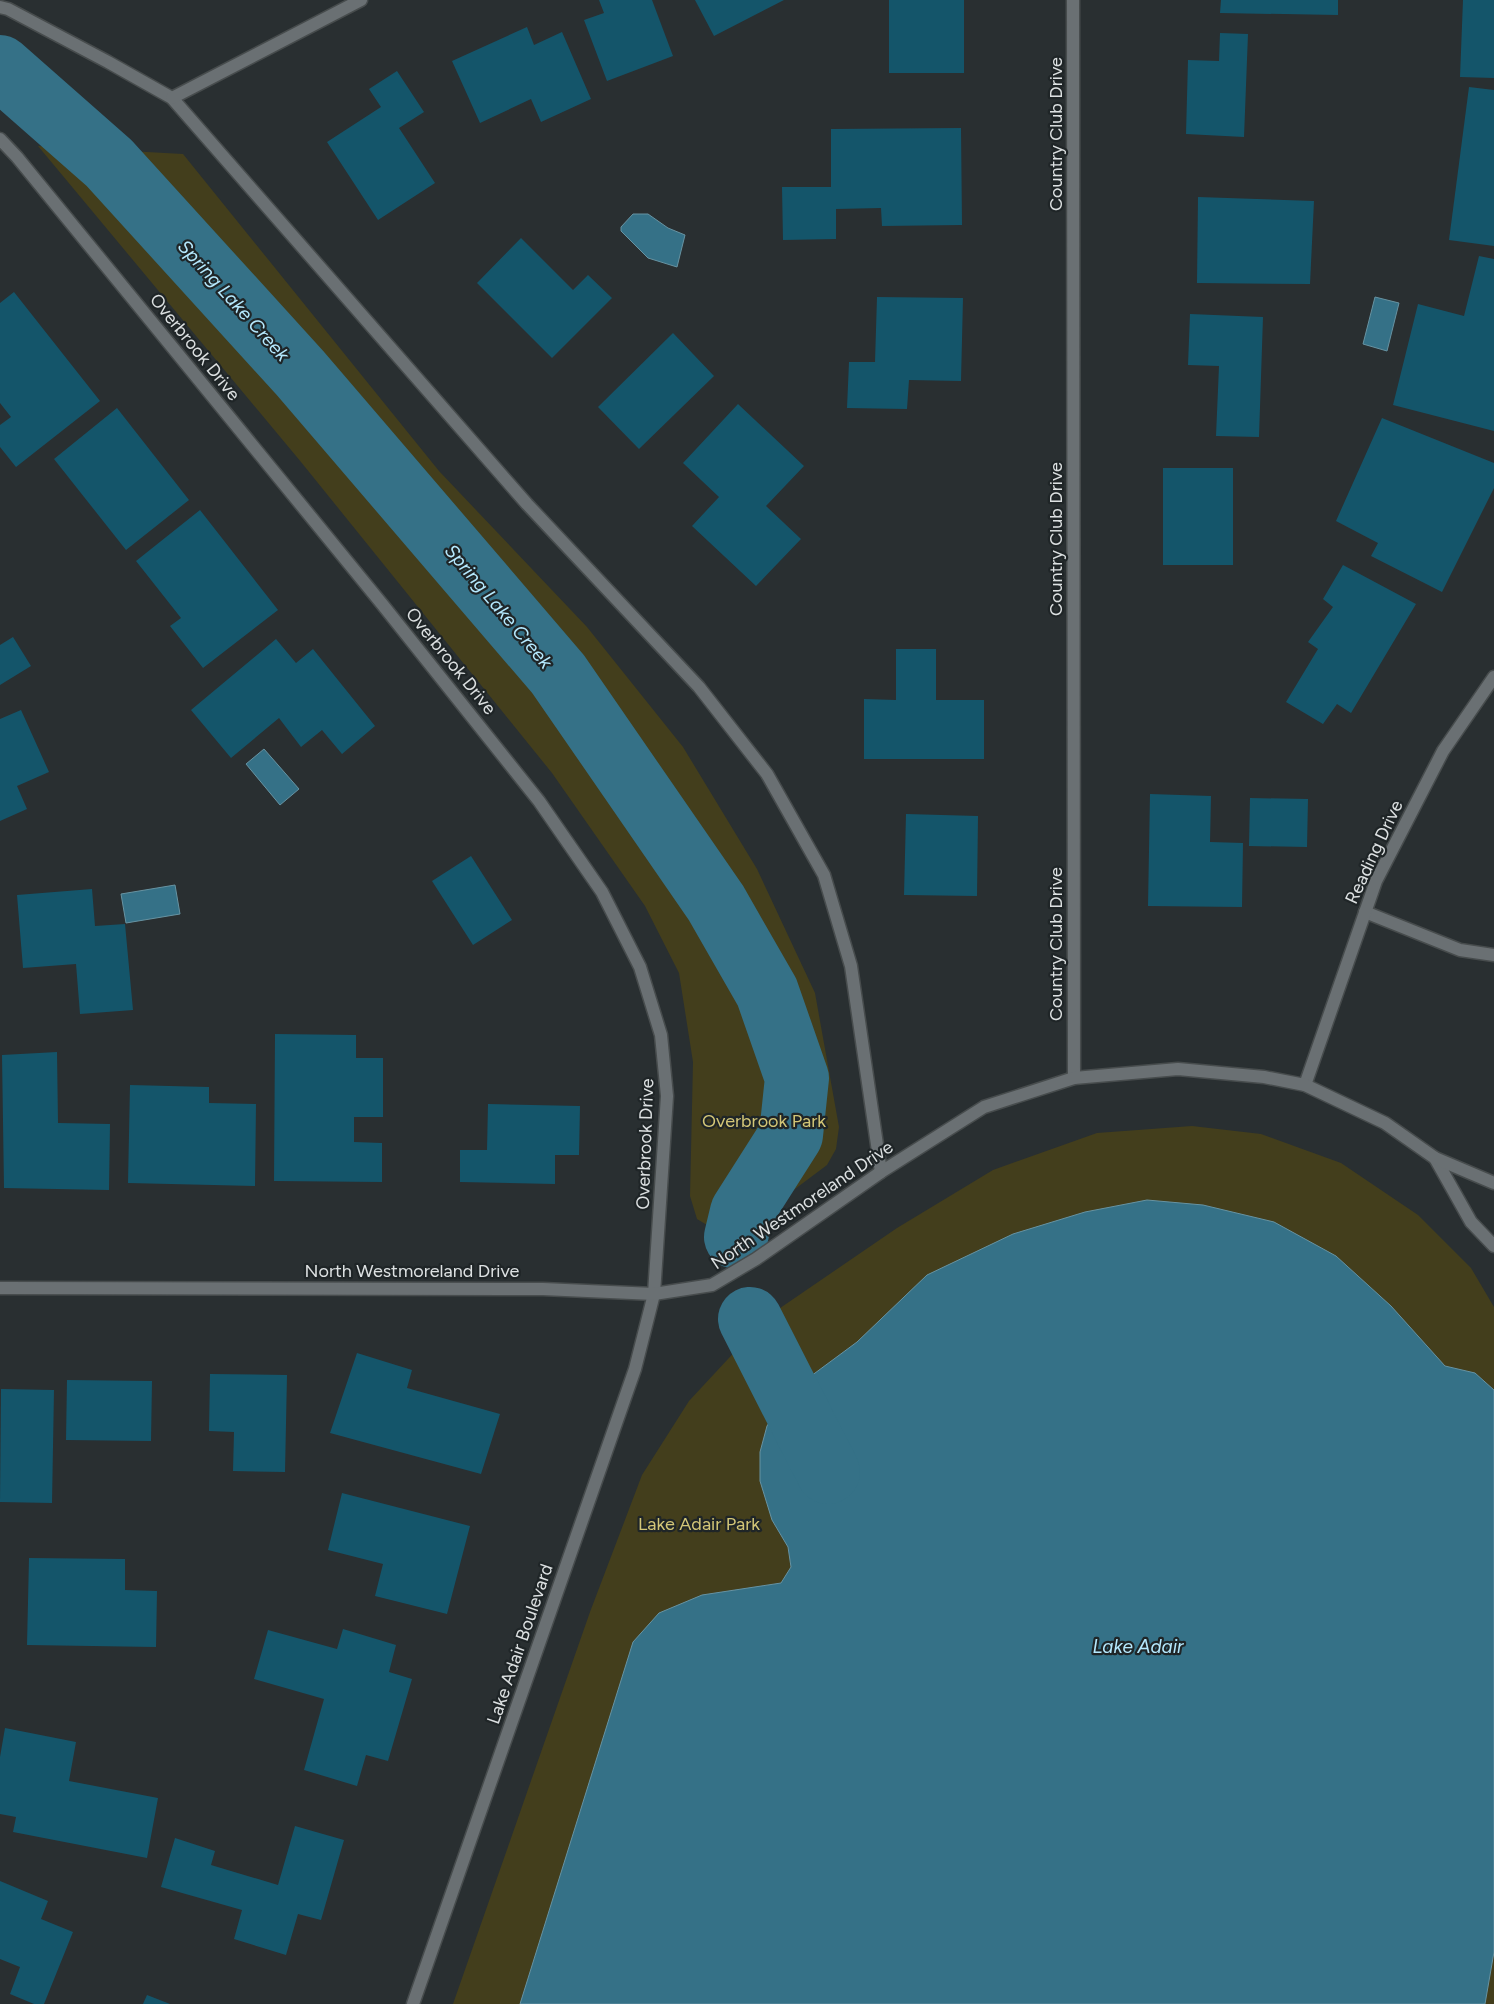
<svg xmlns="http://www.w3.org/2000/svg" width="1494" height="2004" font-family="Figtree,sans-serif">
	<rect width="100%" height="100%" fill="#292f31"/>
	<g fill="#433e1c">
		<polygon points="38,146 183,154 439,471 587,627 683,747 757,869 815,993 839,1127 836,1149 827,1165 743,1228 717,1231 697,1219 690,1196 693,1062 679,973 645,906 552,773 301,462"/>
		<polygon points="1192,1126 1261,1134 1341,1163 1418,1215 1471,1268 1494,1307 1494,1390 1475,1373 1445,1366 1391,1306 1336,1256 857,1342 788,1393 772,1520 788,1547 791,1567 781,1583 702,1595 520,2004 453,2004 590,1612 642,1475 689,1401 767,1317 897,1228 993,1170 1097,1133"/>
		<polygon points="1494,1952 1494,2004 1485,2004"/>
	</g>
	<g fill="#357187" stroke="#6793a2">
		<polygon points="633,214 648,214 668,228 685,235 677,267 648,258 621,231 621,227"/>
		<polygon points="1375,297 1399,303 1387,351 1363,344"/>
		<polygon points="264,749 299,789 280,805 246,764"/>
		<polygon points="175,885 180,914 126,923 121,894"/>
		<polygon points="1147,1200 1203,1205 1274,1222 1336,1256 1391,1306 1445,1366 1475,1373 1494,1390 1494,1952 1485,2004 520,2004 633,1642 659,1613 702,1595 781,1583 791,1567 788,1547 772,1520 760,1481 760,1452 767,1426 788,1393 857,1342 927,1275 1013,1234 1085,1212"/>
	</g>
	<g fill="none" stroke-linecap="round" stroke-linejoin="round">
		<g stroke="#357187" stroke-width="64">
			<polyline points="0,67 109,163 300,373 558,674 716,903 767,992 797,1078 791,1135 742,1212 736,1237"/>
			<polyline points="750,1319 828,1472"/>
		</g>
	</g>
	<g fill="#14556a">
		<polygon points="599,0 652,0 673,56 607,81 584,20 604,13"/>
		<polygon points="695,0 784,0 714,36"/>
		<rect x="889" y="0" width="75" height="73"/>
		<polygon points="1221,0 1338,0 1338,15 1220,13"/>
		<polygon points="1463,0 1494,0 1494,78 1460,77"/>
		<polygon points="527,27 534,45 562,32 591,99 541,122 531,99 480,123 452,61"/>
		<polygon points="1220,33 1248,34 1244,137 1186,134 1188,60 1219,61"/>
		<polygon points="397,71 424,112 399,128 435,183 378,220 327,142 381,107 369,89"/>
		<polygon points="1469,87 1494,90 1494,246 1449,240"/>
		<polygon points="961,128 962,225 882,226 881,208 836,209 836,239 783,240 782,187 831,187 831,129"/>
		<polygon points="1198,197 1314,201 1310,284 1197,283"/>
		<polygon points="521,238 573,290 588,275 612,298 552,358 477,283"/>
		<polygon points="1479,256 1494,259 1494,431 1393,405 1418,304 1464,316"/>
		<polygon points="14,292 100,401 16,467 0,447 0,425 11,417 0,403 0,303"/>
		<polygon points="877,297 963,298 961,381 909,380 907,409 847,408 849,362 875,362"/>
		<polygon points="1190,314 1263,317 1259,437 1216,436 1219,366 1188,365"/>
		<polygon points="673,333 714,376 639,449 598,407"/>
		<polygon points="738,404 804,466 766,506 801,539 756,586 692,526 719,497 683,463"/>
		<polygon points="117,408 189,500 126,550 54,459"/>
		<polygon points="1382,418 1494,463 1494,488 1442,592 1371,556 1378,543 1336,521"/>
		<rect x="1163" y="468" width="70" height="97"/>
		<polygon points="200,510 278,610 203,668 170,626 181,618 136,561"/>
		<polygon points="1343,565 1416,604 1351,713 1337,704 1323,724 1286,702 1318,649 1308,642 1333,607 1323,599"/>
		<polygon points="13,637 31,666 0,685 0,645"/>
		<polygon points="276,639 296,663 313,649 375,726 342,754 322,730 301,747 279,718 231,758 191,710"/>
		<polygon points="896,649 936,649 936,700 984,700 984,759 864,759 864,699 896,700"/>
		<polygon points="21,710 49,772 17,786 27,809 0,821 0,719"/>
		<polygon points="1150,794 1211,796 1210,842 1243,843 1242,907 1148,906"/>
		<polygon points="1250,798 1308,799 1307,847 1249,846"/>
		<polygon points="906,814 978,816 977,896 904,895"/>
		<polygon points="471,856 512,920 473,945 432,881"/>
		<polygon points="92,889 95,926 125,924 133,1010 80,1014 76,964 23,968 17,895"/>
		<polygon points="275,1034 356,1035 356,1058 383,1058 383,1117 354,1117 354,1142 382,1143 382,1182 274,1181"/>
		<polygon points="57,1052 58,1123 110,1124 109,1190 4,1188 2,1055"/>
		<polygon points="130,1085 209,1087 209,1103 256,1104 255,1186 128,1183"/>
		<polygon points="488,1104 580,1106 579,1155 555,1155 555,1184 460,1182 460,1150 487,1150"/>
		<polygon points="357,1353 412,1370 407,1388 500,1414 481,1474 330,1433"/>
		<polygon points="210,1374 287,1375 285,1472 233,1471 234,1432 209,1431"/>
		<polygon points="67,1380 152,1381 151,1441 66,1440"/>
		<polygon points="1,1389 54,1390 52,1503 0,1502"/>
		<polygon points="342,1493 470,1526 447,1614 375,1596 383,1564 328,1550"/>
		<polygon points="29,1558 125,1559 125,1590 157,1591 156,1647 27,1645"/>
		<polygon points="343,1629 396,1645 389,1672 412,1679 388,1761 366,1755 357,1786 304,1770 324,1699 254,1679 268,1630 337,1649"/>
		<polygon points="5,1728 76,1742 69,1781 158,1798 147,1858 13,1832 16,1817 0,1814 0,1757"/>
		<polygon points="295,1826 344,1840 321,1920 298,1914 286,1955 234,1939 242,1910 161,1887 175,1838 215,1851 211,1865 278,1885"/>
		<polygon points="0,1881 48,1901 41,1919 73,1932 44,2004 34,2004 10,1994 20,1967 0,1959"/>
		<polygon points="147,1995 170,2004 143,2004"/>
	</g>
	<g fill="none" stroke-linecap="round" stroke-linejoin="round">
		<defs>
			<g id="minor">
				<polyline points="1073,0 1074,1078"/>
				<polyline points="0,7 8,9 108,62 172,98 527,504 699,687 767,774 824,875 851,966 881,1172"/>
				<polyline points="172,98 361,0"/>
				<polyline points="0,139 17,157 382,604 539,801 602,892 640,967 661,1035 667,1096 654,1294 635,1369 413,2004"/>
				<polyline points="1365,912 1460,950 1494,955"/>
				<polyline points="1305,1085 1376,881 1443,751 1494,677"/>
				<polyline points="1435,1158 1471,1222 1494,1246"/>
				<polyline points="0,1288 543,1289 654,1294 712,1285 756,1259 881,1172 984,1107 1074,1078 1178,1069 1264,1077 1305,1085 1385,1123 1435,1158 1494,1183"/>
			</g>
		</defs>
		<use href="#minor" stroke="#474c4d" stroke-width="15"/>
		<use href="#minor" stroke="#6a7073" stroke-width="12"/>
	</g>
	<g text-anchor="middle" stroke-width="4.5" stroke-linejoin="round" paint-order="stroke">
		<g font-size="18" fill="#dde1e2" stroke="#1f2527">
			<text transform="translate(1056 134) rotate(-90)" y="6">Country Club Drive</text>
			<text transform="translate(195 347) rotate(51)" y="6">Overbrook Drive</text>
			<text transform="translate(1056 539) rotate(-90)" y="6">Country Club Drive</text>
			<text transform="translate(451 661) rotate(51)" y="6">Overbrook Drive</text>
			<text transform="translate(1374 852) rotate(-65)" y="6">Reading Drive</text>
			<text transform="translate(1056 944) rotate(-90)" y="6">Country Club Drive</text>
			<text transform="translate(645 1144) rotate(-88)" y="6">Overbrook Drive</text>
			<text transform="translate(802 1205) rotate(-34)" y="6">North Westmoreland Drive</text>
			<text x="412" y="1277">North Westmoreland Drive</text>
			<text transform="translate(520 1644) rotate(-71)" y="6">Lake Adair Boulevard</text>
		</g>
		<g font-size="18" fill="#d3c677" stroke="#1f2527">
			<text x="764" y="1127">Overbrook Park</text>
			<text x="699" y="1530">Lake Adair Park</text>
		</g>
		<g font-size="19" font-style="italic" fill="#b5e9fe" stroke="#1f2527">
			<text transform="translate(234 300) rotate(48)" y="7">Spring Lake Creek</text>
			<text transform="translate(499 606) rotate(50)" y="7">Spring Lake Creek</text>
			<text x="1138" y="1653">Lake Adair</text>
		</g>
	</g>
</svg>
